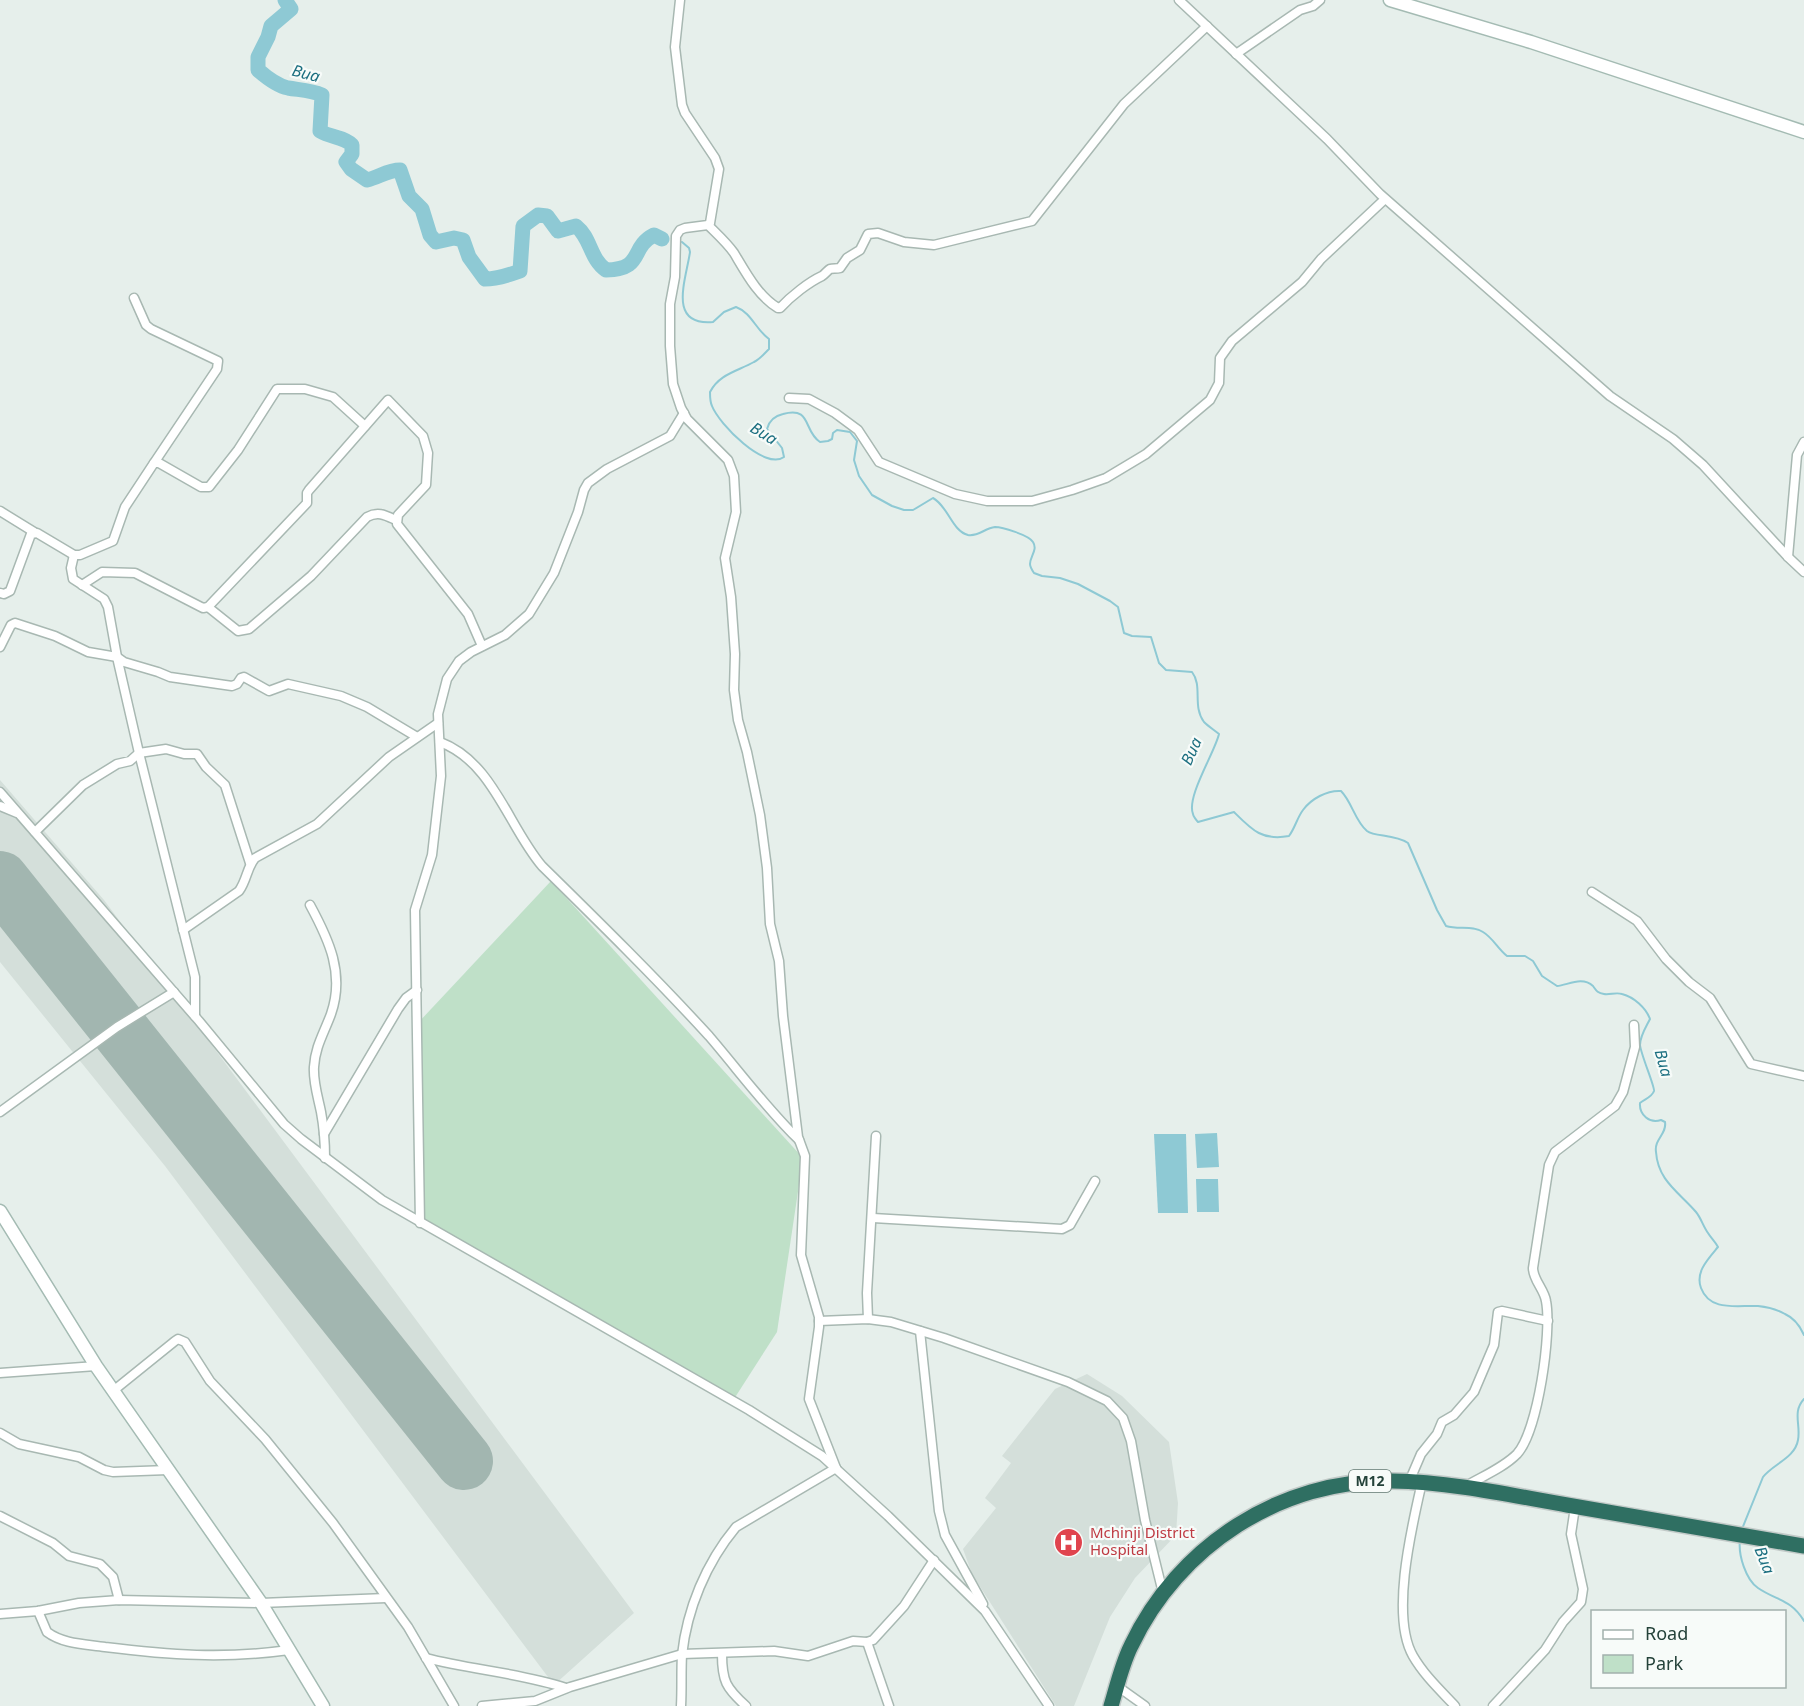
<svg xmlns="http://www.w3.org/2000/svg" width="1804" height="1706" font-family="'Noto Sans',sans-serif">
	<rect width="100%" height="100%" fill="#e6efeb"/>
	<g fill="#d4dfda">
		<polygon points="0,780 104,900 634,1613 554,1685 165,1166 0,962"/>
		<polygon points="1087,1374 1122,1396 1169,1442 1178,1503 1176,1535 1135,1578 1110,1617 1074,1706 1056,1706 972,1574 963,1549 996,1508 985,1498 1011,1463 1002,1456 1055,1389"/>
	</g>
	<polygon fill="#bfe0c8" points="551,881 803,1158 777,1332 734,1399 423,1224 417,1024"/>
	<g fill="#8ec9d4">
		<polygon points="1217,1133 1219,1167 1197,1168 1195,1134"/>
		<polygon points="1154,1134 1186,1134 1188,1213 1158,1213"/>
		<polygon points="1196,1179 1218,1179 1219,1212 1197,1212"/>
	</g>
	<g fill="none" stroke-linecap="round" stroke-linejoin="round">
		<g stroke="#8ec9d4" stroke-width="2">
			<path d="M682 242 689 248 690 252C686 280 667 326 713 322L724 312 736 307C752 313 755 329 769 339V349C764 354 760 359 754 362 738 371 719 374 710 392 710 397 710 402 712 406 719 424 765 471 784 457L782 448 767 429C769 421 774 416 783 414 812 406 803 431 820 442L828 441 832 439 833 433 837 430 850 432 857 441 854 460 859 476 872 495 892 506 904 510H913L933 498C948 506 952 531 968 535 978 537 985 528 995 527 1002 527 1029 535 1033 542 1038 550 1030 556 1030 564 1030 567 1032 570 1034 573L1042 576 1060 578 1078 584 1110 601 1118 607 1124 633 1132 636 1151 637 1159 663 1166 670 1192 672C1203 686 1192 706 1204 722 1208 726 1214 730 1219 734 1215 752 1186 797 1193 814 1193 816 1197 821 1198 822L1234 812C1252 830 1262 841 1289 836 1295 828 1297 818 1303 810 1311 799 1327 790 1341 791 1352 802 1355 821 1367 831 1375 837 1394 834 1408 843L1437 910 1446 926C1458 930 1473 925 1483 932 1493 938 1498 949 1507 956H1525L1533 961 1542 976 1557 986C1568 985 1582 976 1593 986 1596 990 1597 993 1604 994 1610 995 1616 992 1622 994 1634 997 1646 1008 1650 1019 1646 1027 1640 1036 1640 1045 1641 1055 1655 1087 1654 1091 1652 1097 1645 1099 1640 1103 1639 1115 1650 1124 1661 1120L1665 1122C1667 1134 1654 1139 1656 1152 1658 1181 1679 1192 1696 1212 1701 1218 1703 1226 1708 1233 1711 1238 1715 1241 1718 1247 1708 1259 1695 1272 1701 1288 1710 1312 1737 1305 1758 1306 1767 1307 1778 1310 1785 1314 1794 1318 1800 1326 1804 1335"/>
			<path d="M1742 1529 1763 1477C1773 1464 1795 1458 1798 1440 1801 1425 1792 1412 1804 1399"/>
			<path d="M1740 1540C1738 1555 1746 1580 1758 1588 1777 1601 1791 1599 1804 1621"/>
		</g>
		<path stroke="#8ec9d4" stroke-width="15" d="M285 0 291 9 271 26 268 37 258 57V70C266 77 278 86 288 88 300 90 311 90 322 95L320 131C331 138 343 136 352 145V154L346 162 351 169 367 180C379 177 388 170 400 170L409 196 422 209 430 235 436 242 454 238 463 240 469 257 485 279C497 279 509 275 520 271L523 226 538 215 547 216 558 231 576 226C591 238 590 259 606 270 645 269 629 248 654 235L662 239"/>
		<polyline stroke="#a2b6b0" stroke-width="58" points="0,880 464,1461"/>
		<defs>
			<g id="street">
				<polyline points="680,0 675,47 682,105 685,113 715,158 719,169 710,223 708,225 685,228 680,230 676,236 675,277 670,304 670,346 673,384 681,408 687,419 728,460 734,476 736,512 725,558 731,597 735,654 734,690 738,720 747,752 760,815 767,868 770,924 779,961 783,1016 798,1137 805,1156 801,1255 819,1317 819,1327 809,1399 836,1468"/>
				<polyline points="1179,0 1327,139 1380,194 1610,396 1673,439 1703,465 1788,557 1804,572"/>
				<polyline points="1236,54 1300,10 1313,6 1320,0"/>
				<path d="M708 225C717 234 727 243 734 253 746 273 758 296 778 308H780C791 296 809 282 822 276 824 275 828 270 830 269 833 268 836 269 840 268L847 258 860 250 868 234 878 233 904 242 934 245 1032 221 1124 104 1207 26"/>
				<polyline points="134,298 146,325 151,329 218,361 217,369 154,463"/>
				<polyline points="789,398 809,399 835,413 858,430 879,462 955,494 987,501 1032,501 1072,490 1106,478 1146,454 1210,400 1219,383 1220,358 1232,341 1302,282 1321,259 1385,199"/>
				<polyline points="0,511 34,532"/>
				<polyline points="74,555 71,568 73,579 104,599 108,607 117,657 139,753 195,977 195,1016"/>
				<polyline points="1788,557 1797,455 1804,442"/>
				<polyline points="82,585 102,572 135,573 203,608 208,607 307,503 307,493 309,490 388,400 423,436 428,453 426,485 398,515 397,524 468,614 482,646"/>
				<polyline points="0,593 4,594 10,591 31,534 37,533 74,555 80,555 113,541 125,507 154,463 159,463 201,487 209,487 238,450 277,389 305,389 333,397 365,426"/>
				<path d="M208 607 238 631 249 629 311 576 367 517C378 511 385 515 396 520"/>
				<polyline points="0,647 11,625 15,623 55,636 88,652 117,657 124,662 158,672 170,677 232,686 237,684 241,678 244,677 269,691 288,684 341,696 367,707 417,737"/>
				<path d="M440 742C493 762 508 826 542 866 599 922 655 977 709 1036 739 1071 766 1108 799 1140"/>
				<polyline points="0,792 199,1021 284,1124 301,1139 382,1200 749,1410 822,1456 888,1516 985,1611 1049,1706"/>
				<polyline points="0,806 17,813"/>
				<polyline points="35,832 83,785 117,764 130,761 139,753 166,749 184,754 197,754 206,767 225,785 250,863"/>
				<polyline points="1592,892 1637,921 1666,959 1689,982 1710,998 1751,1064 1804,1076"/>
				<path d="M310 905C329 940 345 974 331 1014 324 1033 315 1047 314 1067 313 1082 318 1097 321 1112 324 1128 325 1143 325 1158"/>
				<path d="M183 930 239 891C247 880 247 867 255 858L317 824 389 757 438 723"/>
				<polyline points="0,1112 117,1027 174,992"/>
				<polyline points="324,1134 398,1009 406,998 417,990"/>
				<polyline points="873,1218 1062,1229 1070,1225 1095,1181"/>
				<polyline points="420,1223 415,910 432,855 441,776 438,714 447,679 459,661 471,652 505,635 529,614 554,573 578,512 584,490 588,483 607,469 670,436 684,413"/>
				<polyline points="868,1319 867,1293 876,1136"/>
				<polyline points="819,1321 868,1319 891,1322 944,1338 1068,1382 1107,1401 1123,1418 1131,1441 1145,1520 1163,1593"/>
				<polyline points="920,1331 939,1511 945,1535 983,1604"/>
				<polyline points="0,1373 96,1366"/>
				<polyline points="113,1391 175,1341 178,1339 185,1342 210,1381 265,1439 333,1523 408,1627 454,1706"/>
				<polyline points="0,1433 19,1444 79,1457 104,1470 113,1472 168,1470"/>
				<polyline points="1409,1482 1421,1454 1437,1434 1442,1422 1454,1415 1474,1392 1494,1345 1498,1312 1502,1311 1548,1321"/>
				<path d="M1422 1482C1412 1526 1390 1616 1413 1656 1424 1675 1440 1690 1455 1706"/>
				<path d="M1466 1486C1483 1476 1503 1468 1517 1454 1538 1431 1552 1332 1546 1301 1544 1289 1533 1280 1533 1268L1549 1165 1555 1152 1615 1106 1623 1092 1635 1047 1634 1025"/>
				<polyline points="0,1516 53,1543 69,1556 100,1564 113,1577 119,1600"/>
				<path d="M38 1611 47 1632C63 1644 85 1644 105 1647 169 1655 224 1659 289 1650"/>
				<polyline points="0,1614 38,1611 79,1603 119,1600 261,1603 386,1598"/>
				<polyline points="867,1642 889,1706"/>
				<path d="M722 1654C722 1681 726 1688 746 1706"/>
				<path d="M426 1658C472 1670 521 1673 566 1688"/>
				<polyline points="1117,1686 1145,1706"/>
				<polyline points="482,1706 535,1701 570,1687 682,1654 774,1651 808,1656 853,1641 867,1642 873,1640 904,1606 934,1560"/>
				<path d="M681 1706C682 1689 681 1671 682 1655 687 1609 706 1563 736 1527L836 1468"/>
				<polyline points="1493,1706 1545,1650 1563,1622 1581,1602 1583,1589 1571,1534 1575,1507"/>
			</g>
			<g id="secondary">
				<polyline points="1390,0 1531,42 1804,132"/>
				<polyline points="0,1211 96,1366 261,1603 323,1706"/>
			</g>
			<path id="highway" d="M1111 1706C1117 1686 1122 1664 1131 1646 1178 1546 1281 1479 1392 1481 1451 1482 1510 1495 1567 1505 1646 1519 1725 1533 1804 1546"/>
		</defs>
		<use href="#street" stroke="#a8b8b2" stroke-width="11"/>
		<use href="#secondary" stroke="#a4bbb3" stroke-width="15"/>
		<use href="#highway" stroke="#c2cac8" stroke-width="18"/>
		<use href="#street" stroke="#fff" stroke-width="8"/>
		<use href="#secondary" stroke="#fff" stroke-width="12"/>
		<use href="#highway" stroke="#2f6f62" stroke-width="15"/>
	</g>
	<defs>
		<symbol id="hospital-disc" viewBox="-11 -11 22 22"><circle r="9.5" fill="#e0444e" stroke="#f7fbf9"/><path d="M-5-5h3v3.5h4V-5h3V5h-3V1.5h-4V5h-3Z" fill="#fff"/></symbol>
	</defs>
	<g fill-rule="evenodd">
		<use href="#hospital-disc" x="1052" y="1526" width="33" height="33"/>
	</g>
	<g text-anchor="middle" stroke-width="4.5" stroke-linejoin="round" paint-order="stroke">
		<rect fill="#f7fbf9" stroke="#637a73" stroke-width="1.5" x="1349" y="1470" width="42" height="22" rx="4.5"/>
		<g font-size="14" font-weight="bold" fill="#24423a">
			<text x="1370" y="1486">M12</text>
		</g>
		<g font-size="15" fill="#be3a42" stroke="#f7fbf9" text-anchor="start">
			<text x="1090" y="1538">Mchinji District<tspan x="1090" dy="17">Hospital</tspan></text>
		</g>
		<g font-size="16" font-style="italic" fill="#1c6f80" stroke="#f7fbf9">
			<text transform="translate(306 73) rotate(15)" y="6">Bua</text>
			<text transform="translate(764 433) rotate(31)" y="6">Bua</text>
			<text transform="translate(1191 751) rotate(-66)" y="6">Bua</text>
			<text transform="translate(1664 1063) rotate(74)" y="6">Bua</text>
			<text transform="translate(1765 1560) rotate(68)" y="6">Bua</text>
		</g>
	</g>
	<rect x="1591" y="1610" width="195" height="78" fill="#f7fbf9" stroke="#a3b1ad" stroke-width="1.5"/>
	<rect x="1603" y="1630" width="30" height="9" fill="#ffffff" stroke="#a3b1ad" stroke-width="1.5"/>
	<text x="1645" y="1640" font-size="18" fill="#24423a">Road</text>
	<rect x="1603" y="1655" width="30" height="18" fill="#bfe0c8" stroke="#a3b1ad" stroke-width="1.5"/>
	<text x="1645" y="1670" font-size="18" fill="#24423a">Park</text>
</svg>
